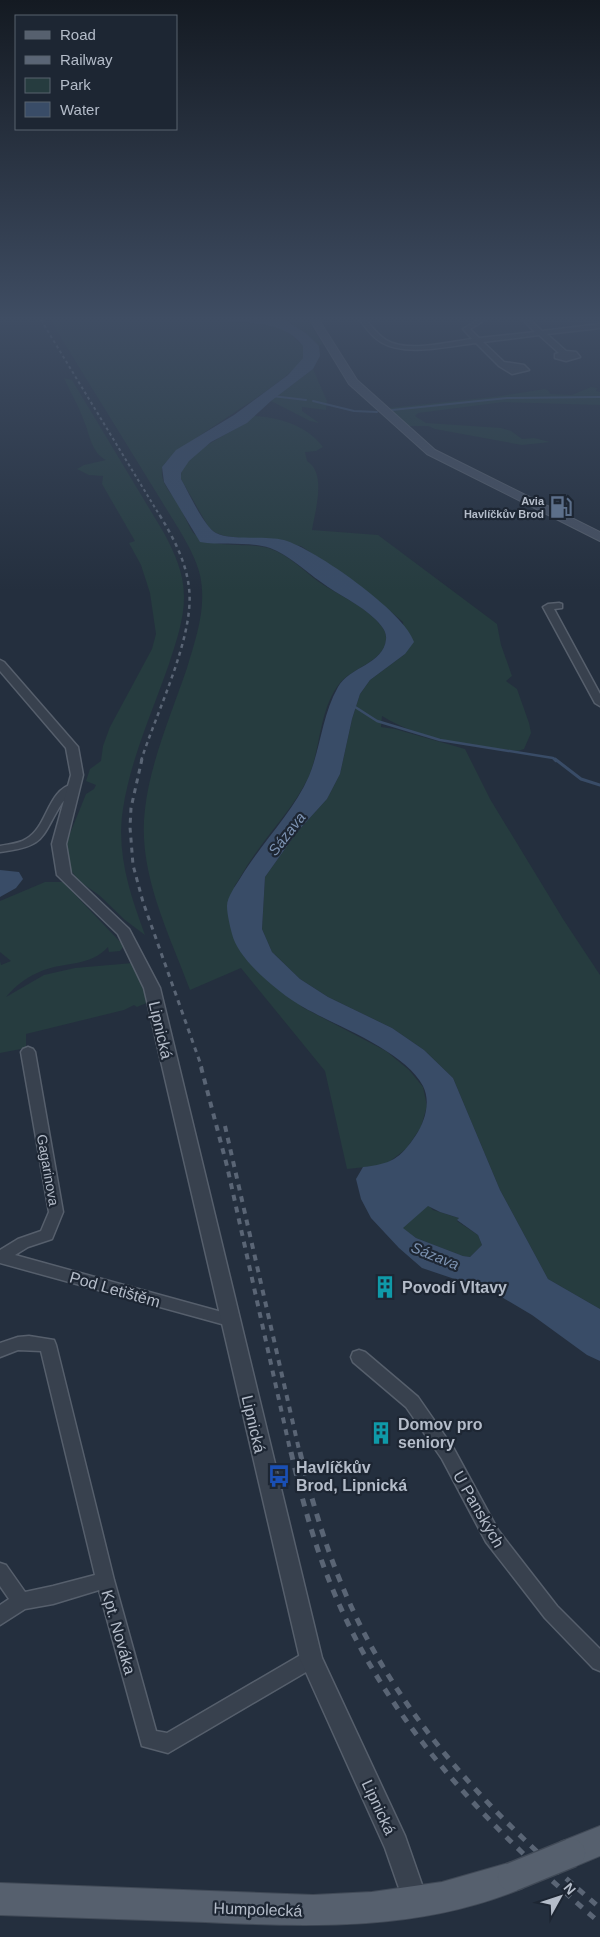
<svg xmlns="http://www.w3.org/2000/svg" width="600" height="1937" font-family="Arial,sans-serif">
	<rect width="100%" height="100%" fill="#242f3e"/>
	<g fill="#263c3f">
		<path d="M50 320H223L277 327 287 331 303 346V358C285 388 165 450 162 469 160 483 171 493 178 503 183 512 187 523 192 531 205 551 251 541 271 549 289 555 304 571 319 582 337 594 360 604 375 619 380 624 387 631 386 639 385 661 352 668 340 683 319 709 321 747 309 776 295 806 271 830 253 857 246 866 241 877 234 887L302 1007 386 1051 409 1070 423 1087 427 1106 421 1127 406 1149 385 1165 347 1169 325 1071 241 968 190 990C169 933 137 872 145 809 150 763 172 712 187 668 196 637 207 608 200 575 196 559 188 545 180 531Z"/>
		<polygon points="285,320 307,320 323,344 319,346 307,334"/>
		<polygon points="313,369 327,401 326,410 302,407 302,411 319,423 310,421 271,401"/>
		<path d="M64 378 72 380 164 533C175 554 184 573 184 597 184 620 176 642 169 664 153 710 130 761 123 809 116 853 130 894 145 935L125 920 99 895 79 881 70 869 65 846 86 794 94 789 96 785 86 781 90 769 101 761 103 746 110 727 152 649 156 634 150 593 141 565 129 543 135 541 102 484 103 476 89 475 77 469 84 465 106 460C91 452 90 435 84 421 79 406 70 392 64 378Z"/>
		<polygon points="591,387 597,388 596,391 600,392 600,405 504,402 418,413 415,416 426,423 501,428 511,431 522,439 534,438 550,442 522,445 435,429 428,426 408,426 388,408 493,397 545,389 549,391 550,394 572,395"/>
		<path d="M254 416C279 417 308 426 323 447L316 451 305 452 307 461C327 473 315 511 312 530L378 535 497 624 501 645 512 676 506 681 517 689 529 723 531 733 524 749 518 751C472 745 423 741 382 716L381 727 395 729 465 749 490 799 563 919 600 975V1309L548 1279 500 1190 453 1078 424 1050 392 1028 328 997 300 979 272 952 262 929 265 877 297 832 327 799 340 774 352 719 360 694 370 680 405 654 403 622 364 589 301 546 225 536 216 533 209 528 181 479C180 450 237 433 254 416Z"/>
		<path d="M45 882H63L124 946 120 951 109 952 108 947C91 966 66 962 44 970 28 976 16 985 6 997L44 975 75 968 133 963 141 972 149 1002 137 1007 134 1005 124 1010 26 1034V1048L0 1053V961L1 965 11 961 0 952V901Z"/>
		<polygon points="428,1205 433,1210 459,1218 457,1221 478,1235 482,1245 470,1257 463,1256 416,1238 402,1228"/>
	</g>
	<g fill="#394c67" fill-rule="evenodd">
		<path d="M223 320H285L307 334 319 346 320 356 313 369 271 401 247 423 211 442 189 461 181 473V479C188 491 204 527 216 533 230 541 265 535 284 540 315 549 405 612 414 642L405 654 370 680 360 694 352 719 340 774 327 799 297 832 265 877 262 929 272 952 300 979 328 997 392 1028 424 1050 453 1078 500 1190 548 1279 600 1309V1361L587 1355 532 1315 493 1292 422 1268 399 1248 371 1218 361 1199 356 1179 363 1167C391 1164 400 1159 416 1135 425 1121 431 1102 423 1086 405 1051 336 1026 303 1007 280 994 238 960 232 934 230 926 227 914 227 906 227 897 236 885 241 877 262 842 293 813 309 776 321 747 322 715 338 687 349 667 384 664 386 639 387 631 380 624 375 619 360 604 338 595 321 582 305 571 289 555 270 548 248 541 223 546 200 542L164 482 162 467 176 450 234 415 288 375 303 358V346C285 321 250 324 223 320ZM428 1206 440 1212 459 1218 457 1220 478 1235 482 1245 470 1257 463 1256 416 1238 403 1228Z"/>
		<polygon points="0,870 19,872 23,879 16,888 0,897"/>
	</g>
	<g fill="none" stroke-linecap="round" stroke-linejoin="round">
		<g stroke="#394c67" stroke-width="2">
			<polyline points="272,396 306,400"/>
			<polyline points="313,401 354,411 377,412"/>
			<polyline points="392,410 507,398 600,397"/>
		</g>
		<polyline stroke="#394c67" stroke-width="2.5" points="352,705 377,721 440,740 553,758 556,761"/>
		<polyline stroke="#394c67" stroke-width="3" points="555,759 581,779 600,785"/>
		<defs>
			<g id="minor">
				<path d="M360 320H366C372 327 378 335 386 340 407 353 448 342 472 339L463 329 478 320H485L470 329 479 338 535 332 523 320H530L542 331 600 324V328L547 334 566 351 576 352 580 357 566 361 555 358V354L559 353 539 335 483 342 504 362 524 365 529 370 512 374 499 366 476 343C449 346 405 357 381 342 372 337 366 328 360 320Z"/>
				<polygon points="559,603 562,604 562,608 554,609 600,694 600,706 595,703 543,607 548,604"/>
				<path d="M73 784 78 787C73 793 67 797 62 803 40 838 47 846 0 852V846C9 844 18 844 26 839 48 827 47 790 73 784Z"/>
				<polygon points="28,1047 33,1049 35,1052 63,1212 52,1239 28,1247 15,1255 229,1314 235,1315 237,1320 235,1325 229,1326 0,1263 0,1250 18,1239 41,1231 49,1212 21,1052 23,1049"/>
				<polygon points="29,1336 54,1340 56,1345 114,1580 156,1731 167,1733 304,1653 311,1650 318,1653 320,1659 318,1665 168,1753 142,1746 99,1590 53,1604 25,1609 0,1625 0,1605 9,1599 0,1586 0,1563 6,1565 25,1592 53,1586 95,1575 41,1351 18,1350 0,1357 0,1343 18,1337"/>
				<polygon points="359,1350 365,1352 418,1397 454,1449 498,1530 557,1606 600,1649 600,1671 593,1668 545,1618 486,1542 442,1459 406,1407 353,1362 351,1357 353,1352"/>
			</g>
			<polygon id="tertiary" points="0,660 4,662 78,747 83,775 66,844 71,874 129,929 160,988 322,1658 405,1836 428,1902 425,1911 416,1914 407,1911 385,1848 300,1659 144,988 118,934 57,875 52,844 71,775 66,748 0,671"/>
			<polygon id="secondary" points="310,320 319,320 357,380 435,450 600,532 600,541 427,454 349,384"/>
			<g id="primary">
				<polygon points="600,1826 600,1856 571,1868 560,1864 556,1853 560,1842"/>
				<path d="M512 1862 523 1866 527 1877 523 1888C420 1931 314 1927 205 1922 137 1920 68 1917 0 1915V1883L313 1895 372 1892 442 1882Z"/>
			</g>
		</defs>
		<use href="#minor" stroke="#565f6c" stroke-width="3"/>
		<use href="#tertiary" stroke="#565f6c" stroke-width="3"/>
		<use href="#secondary" stroke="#565f6c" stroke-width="2"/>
		<use href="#primary" stroke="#414a57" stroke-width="2"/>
		<use href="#minor" fill="#38414e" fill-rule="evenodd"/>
		<use href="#tertiary" fill="#38414e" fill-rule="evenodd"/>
		<use href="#secondary" fill="#465061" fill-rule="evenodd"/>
		<use href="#primary" fill="#56606e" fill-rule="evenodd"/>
		<polyline stroke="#5a6575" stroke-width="2" stroke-dasharray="3 3" stroke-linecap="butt" points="41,320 160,516"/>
		<path stroke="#5a6575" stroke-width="2.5" stroke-dasharray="4 4" stroke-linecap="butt" d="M141 761C156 713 195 636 189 588 186 561 173 537 159 514"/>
		<polyline stroke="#5a6575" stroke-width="3" stroke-dasharray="5 5" stroke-linecap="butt" points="142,759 131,808 130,827 133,865 143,902 202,1068"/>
		<g stroke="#5a6575" stroke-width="4" stroke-dasharray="6 6" stroke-linecap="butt">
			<polyline points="201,1067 227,1166 291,1454"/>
			<polyline points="225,1126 300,1454"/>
		</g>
		<g stroke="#5a6575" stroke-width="5" stroke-dasharray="8 8" stroke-linecap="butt">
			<path d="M291 1452C303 1504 317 1555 339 1604 396 1733 495 1833 600 1923"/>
			<path d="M300 1452C316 1519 337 1584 370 1644 427 1748 510 1831 600 1908"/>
		</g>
		<defs>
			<polyline id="primary-bridge" points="512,1877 571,1853"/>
		</defs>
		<use href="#primary-bridge" stroke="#414a57" stroke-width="31" stroke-linecap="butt"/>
		<use href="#primary-bridge" stroke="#56606e" stroke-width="28"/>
	</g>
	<linearGradient id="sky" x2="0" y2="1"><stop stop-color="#141a22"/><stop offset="0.54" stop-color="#3f4d63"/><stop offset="1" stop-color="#3f4d63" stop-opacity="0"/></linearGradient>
	<rect width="600" height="591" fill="url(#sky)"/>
	<defs>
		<symbol id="fuel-bare" viewBox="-9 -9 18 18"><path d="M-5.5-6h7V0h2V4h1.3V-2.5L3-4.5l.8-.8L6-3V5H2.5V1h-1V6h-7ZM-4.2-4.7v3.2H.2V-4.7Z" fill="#5c6f8a" stroke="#1d2633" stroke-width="2.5" paint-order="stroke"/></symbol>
		<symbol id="building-bare" viewBox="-9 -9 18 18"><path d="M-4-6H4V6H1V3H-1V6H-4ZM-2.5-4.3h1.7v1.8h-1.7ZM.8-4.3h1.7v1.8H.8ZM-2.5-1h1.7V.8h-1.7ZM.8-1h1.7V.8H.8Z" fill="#0f9aa8" stroke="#1d2633" stroke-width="2.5" paint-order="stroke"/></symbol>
		<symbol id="bus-bare" viewBox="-9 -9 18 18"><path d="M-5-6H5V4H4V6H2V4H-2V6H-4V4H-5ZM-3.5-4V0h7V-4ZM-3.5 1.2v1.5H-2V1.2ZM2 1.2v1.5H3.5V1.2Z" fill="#1a4fb4" stroke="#1d2633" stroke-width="2.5" paint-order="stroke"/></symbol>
	</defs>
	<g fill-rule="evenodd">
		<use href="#fuel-bare" x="545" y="491" width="32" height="32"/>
		<use href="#building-bare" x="369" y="1271" width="32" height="32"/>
		<use href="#building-bare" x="365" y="1417" width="32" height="32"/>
		<use href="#bus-bare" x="263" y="1460" width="32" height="32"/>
	</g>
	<g text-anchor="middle" stroke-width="4.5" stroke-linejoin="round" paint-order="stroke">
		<g font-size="11" font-weight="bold" fill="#b4bcc9" stroke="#1d2633" text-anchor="end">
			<text x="544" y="505">Avia<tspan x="544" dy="13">Havlíčkův Brod</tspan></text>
		</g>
		<g font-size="14" fill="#b4bcc9" stroke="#1d2633">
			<text transform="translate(48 1170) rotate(80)" y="5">Gagarinova</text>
		</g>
		<g font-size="15" font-style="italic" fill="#7c92b1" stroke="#1d2633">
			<text transform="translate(287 834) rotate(-52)" y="5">Sázava</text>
			<text transform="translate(435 1256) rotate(22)" y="5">Sázava</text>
		</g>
		<g font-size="16" fill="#b4bcc9" stroke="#1d2633">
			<text transform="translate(161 1030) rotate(77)" y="6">Lipnická</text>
			<text transform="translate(115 1289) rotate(16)" y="6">Pod Letištěm</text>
			<text transform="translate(254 1424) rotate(77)" y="6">Lipnická</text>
			<text transform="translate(479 1509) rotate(60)" y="6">U Panských</text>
			<text transform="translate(119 1632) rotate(74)" y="6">Kpt. Nováka</text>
			<text transform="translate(379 1807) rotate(65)" y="6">Lipnická</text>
			<text transform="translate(258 1909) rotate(2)" y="6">Humpolecká</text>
		</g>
		<g font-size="16" font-weight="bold" fill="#b4bcc9" stroke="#1d2633" text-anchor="start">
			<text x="402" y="1293">Povodí Vltavy</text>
			<text x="398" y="1430">Domov pro<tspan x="398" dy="18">seniory</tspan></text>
			<text x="296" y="1473">Havlíčkův<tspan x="296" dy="18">Brod, Lipnická</tspan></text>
		</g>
	</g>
	<rect x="15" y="15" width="162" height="115" fill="#1d2633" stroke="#59626f"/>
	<rect x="25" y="31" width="25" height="8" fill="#56606e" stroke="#59626f"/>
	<text x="60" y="40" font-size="15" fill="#b4bcc9">Road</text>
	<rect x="25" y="56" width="25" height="8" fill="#5a6575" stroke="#59626f"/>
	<text x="60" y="65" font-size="15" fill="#b4bcc9">Railway</text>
	<rect x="25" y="78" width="25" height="15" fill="#263c3f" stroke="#59626f"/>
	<text x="60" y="90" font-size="15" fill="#b4bcc9">Park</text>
	<rect x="25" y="102" width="25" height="15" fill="#394c67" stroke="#59626f"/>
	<text x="60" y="115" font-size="15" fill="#b4bcc9">Water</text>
	<g transform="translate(560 1897) rotate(50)" stroke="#1d2633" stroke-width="4" paint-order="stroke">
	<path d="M0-4L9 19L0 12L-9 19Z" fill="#b4bcc9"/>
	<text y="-8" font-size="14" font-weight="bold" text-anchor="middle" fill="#b4bcc9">N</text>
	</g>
</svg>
